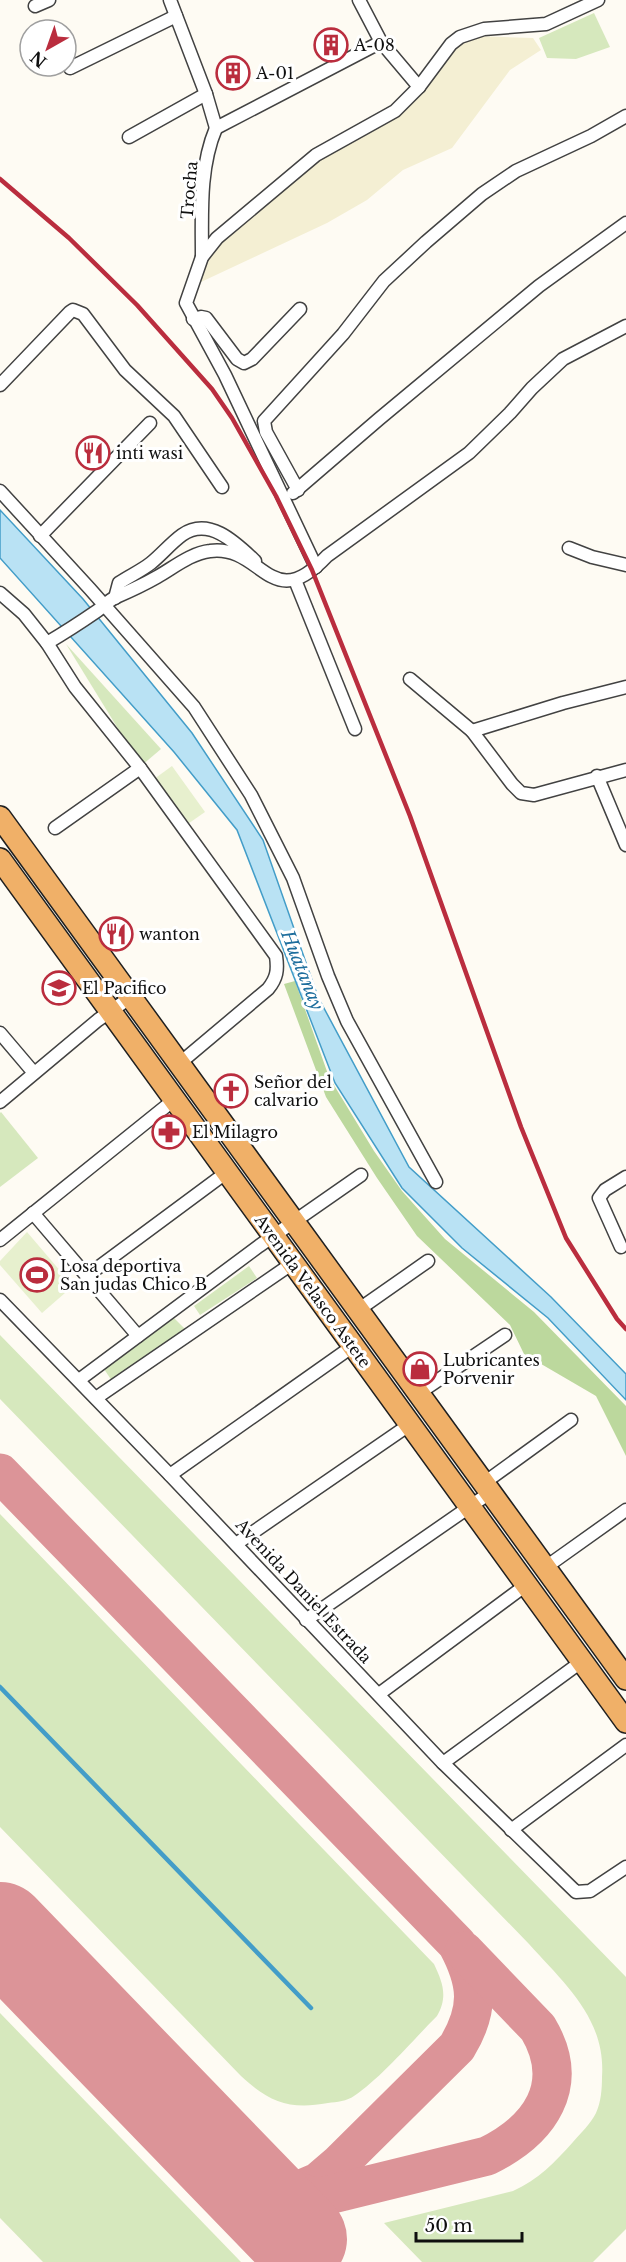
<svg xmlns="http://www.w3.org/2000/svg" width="626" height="2262" font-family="'Libre Baskerville',serif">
	<rect width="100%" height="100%" fill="#fefbf3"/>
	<polygon fill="#f4efd3" points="473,36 533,38 541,50 510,70 452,148 403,170 367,200 327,223 186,289 202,247 321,152 391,111 455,41"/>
	<g fill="#d6e8bd">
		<polygon points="594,13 610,47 576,59 547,58 539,38"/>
		<polygon points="66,644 161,749 141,766"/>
		<polygon points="1,1112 38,1158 0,1187 0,1113"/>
		<polygon points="249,1266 257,1278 200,1315 194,1306"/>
		<polygon points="174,1318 185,1329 112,1381 104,1369"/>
		<path d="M0 1335 626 1977V2229L593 2262H422L384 2223 513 2191C538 2180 555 2162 573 2142 581 2133 591 2123 596 2113 601 2102 602 2089 602 2077 606 2019 565 1984 529 1944L0 1399Z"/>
		<path d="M0 1514 434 1964C443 1983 448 1997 437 2016 413 2040 381 2078 354 2096 347 2101 337 2102 328 2103 289 2110 269 2102 241 2076L0 1827Z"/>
		<polygon points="0,2013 241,2262 43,2262 0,2218"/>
	</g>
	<polygon fill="#bcd89d" points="295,981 329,1077 374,1151 402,1191 445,1239 534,1312 626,1406 626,1456 596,1396 524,1354 510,1325 417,1236 377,1178 326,1097 284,984"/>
	<g fill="#e7f0ce">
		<polygon points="172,766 205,812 182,828 150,782"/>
		<polygon points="27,1232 73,1286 42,1313 0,1265 0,1261"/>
	</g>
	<polygon fill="#b9e2f4" stroke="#439dc8" stroke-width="1.5" points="0,510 83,599 192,733 263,840 318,997 409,1167 551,1297 626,1374 626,1400 548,1318 462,1248 402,1188 335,1083 237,830 174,752 0,558"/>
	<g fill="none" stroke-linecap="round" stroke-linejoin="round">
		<polyline stroke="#439dc8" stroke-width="4.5" points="0,1687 311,2008"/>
		<g stroke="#dc9498" stroke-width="39">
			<path d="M0 1473 457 1944C478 1983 480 2009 457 2047L339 2164 318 2182 297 2191 279 2193 250 2183 228 2165"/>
			<path d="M300 2192 311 2196H324L487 2156C540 2130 572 2085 538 2028L464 1951"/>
		</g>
		<polyline stroke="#dc9498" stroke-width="96" points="0,1930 299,2239"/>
		<defs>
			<g id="minor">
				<polyline points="170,0 206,94 216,128"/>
				<polyline points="359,0 381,42 419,87"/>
				<polyline points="35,6 49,0"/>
				<polyline points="70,68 176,16"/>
				<polyline points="216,128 381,42"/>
				<polyline points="129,137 206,94"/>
				<path d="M202 257C202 214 199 168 216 128"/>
				<polyline points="193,319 201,317 206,318 237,359 244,363 252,359 300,309"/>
				<polyline points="0,385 70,312 73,310 83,314 125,370 174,416 222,487"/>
				<polyline points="298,490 266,432 264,421 343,334 384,281 426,242 482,194 516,171 591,136 626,116"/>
				<polyline points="0,491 90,589 194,707 251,795 293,878 328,976 347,1021 436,1182"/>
				<polyline points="293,493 379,419 539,286 626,223"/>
				<polyline points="40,536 150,423"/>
				<polyline points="569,548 592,557 626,565"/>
				<polyline points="316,567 225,375 186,303 202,257 217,238 316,155 395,111 419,87 451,44 460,37 484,29 546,24 598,0"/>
				<polyline points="295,580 355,729"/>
				<path d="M0 593 24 614 47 643C64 633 81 622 97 611 103 607 109 600 116 597 130 591 143 585 157 577 173 568 191 553 210 551 263 544 270 617 327 556L469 453 510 413 532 388 563 359 626 326"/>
				<path d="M115 598 119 583C129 576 141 571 151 563 162 554 171 543 182 535 209 516 236 543 255 561"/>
				<path d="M47 643 75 687 140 768 276 956C278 970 277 978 268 989L180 1063"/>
				<polyline points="410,679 472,731 512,784 521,793 534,795 626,770"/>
				<polyline points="472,731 563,703 626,687"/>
				<polyline points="597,776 626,845"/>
				<polyline points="55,828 140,768"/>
				<polyline points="0,1033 34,1073"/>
				<polyline points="0,1102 98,1020 131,997"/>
				<polyline points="33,1213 138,1336"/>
				<polyline points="0,1240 175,1099"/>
				<polyline points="621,1247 599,1198 605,1190 626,1177"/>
				<polyline points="88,1275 227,1172"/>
				<polyline points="0,1300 170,1475 443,1763 576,1892 590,1891 626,1867"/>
				<polyline points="358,1310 428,1261"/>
				<polyline points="79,1380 259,1246 361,1175"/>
				<polyline points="419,1393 505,1335"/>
				<polyline points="96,1398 293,1263"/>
				<polyline points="170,1475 353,1346"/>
				<polyline points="484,1483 571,1420"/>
				<polyline points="236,1544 409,1425"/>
				<polyline points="546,1567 626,1510"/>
				<polyline points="306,1620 491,1492"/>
				<polyline points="379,1694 526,1585"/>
				<polyline points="443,1763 581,1662"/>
				<polyline points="511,1830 626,1745"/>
			</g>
			<g id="trunk">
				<polyline points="0,817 626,1679"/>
				<polyline points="0,859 626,1722"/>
			</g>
		</defs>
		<use href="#minor" stroke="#424242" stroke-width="15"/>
		<use href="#trunk" stroke="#202020" stroke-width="24"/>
		<use href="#minor" stroke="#fff" stroke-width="12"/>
		<use href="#trunk" stroke="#f0b068" stroke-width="21"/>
		<polyline stroke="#ba2d3e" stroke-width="4.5" points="0,179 69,238 137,305 212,389 232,418 276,496 312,570 410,816 521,1127 566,1238 617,1319 626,1329"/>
	</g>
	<defs>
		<symbol id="building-ring" viewBox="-11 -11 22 22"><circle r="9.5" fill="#fff" stroke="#ba2d3e" stroke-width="1.5"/><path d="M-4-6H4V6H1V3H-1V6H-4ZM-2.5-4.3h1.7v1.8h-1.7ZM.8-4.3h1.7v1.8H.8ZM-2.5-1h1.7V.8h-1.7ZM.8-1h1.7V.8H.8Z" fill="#ba2d3e"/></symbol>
		<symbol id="restaurant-ring" viewBox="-11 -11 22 22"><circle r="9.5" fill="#fff" stroke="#ba2d3e" stroke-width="1.5"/><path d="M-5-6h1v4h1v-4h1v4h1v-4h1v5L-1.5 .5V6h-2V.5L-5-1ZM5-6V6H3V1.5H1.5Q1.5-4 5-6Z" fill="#ba2d3e"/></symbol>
		<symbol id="school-ring" viewBox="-11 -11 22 22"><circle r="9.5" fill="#fff" stroke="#ba2d3e" stroke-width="1.5"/><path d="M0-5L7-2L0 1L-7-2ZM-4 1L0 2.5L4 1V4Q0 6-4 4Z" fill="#ba2d3e"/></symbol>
		<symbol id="church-ring" viewBox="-11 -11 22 22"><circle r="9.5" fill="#fff" stroke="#ba2d3e" stroke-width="1.5"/><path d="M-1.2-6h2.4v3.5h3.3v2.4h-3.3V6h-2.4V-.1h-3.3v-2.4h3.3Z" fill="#ba2d3e"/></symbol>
		<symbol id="pharmacy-ring" viewBox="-11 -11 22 22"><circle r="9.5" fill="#fff" stroke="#ba2d3e" stroke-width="1.5"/><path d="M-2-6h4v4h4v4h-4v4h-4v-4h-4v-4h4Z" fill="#ba2d3e"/></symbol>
		<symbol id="stadium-ring" viewBox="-11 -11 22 22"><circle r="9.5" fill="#fff" stroke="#ba2d3e" stroke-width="1.5"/><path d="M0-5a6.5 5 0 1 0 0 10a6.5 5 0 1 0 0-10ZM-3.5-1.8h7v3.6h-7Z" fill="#ba2d3e"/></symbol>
		<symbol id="shop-ring" viewBox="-11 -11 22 22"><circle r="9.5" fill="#fff" stroke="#ba2d3e" stroke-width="1.5"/><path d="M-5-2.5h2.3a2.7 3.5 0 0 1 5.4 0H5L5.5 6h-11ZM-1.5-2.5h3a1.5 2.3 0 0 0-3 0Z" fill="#ba2d3e"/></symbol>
	</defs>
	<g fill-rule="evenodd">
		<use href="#building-ring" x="312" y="26" width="38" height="38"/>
		<use href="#building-ring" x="214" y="54" width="38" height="38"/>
		<use href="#restaurant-ring" x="74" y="434" width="38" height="38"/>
		<use href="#restaurant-ring" x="97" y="915" width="38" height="38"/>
		<use href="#school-ring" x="40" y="969" width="38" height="38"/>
		<use href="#church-ring" x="212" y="1072" width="38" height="38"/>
		<use href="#pharmacy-ring" x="150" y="1113" width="38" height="38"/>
		<use href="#stadium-ring" x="18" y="1256" width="38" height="38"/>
		<use href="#shop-ring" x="401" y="1350" width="38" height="38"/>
	</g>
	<g text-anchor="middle" stroke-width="6" stroke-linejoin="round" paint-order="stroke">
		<g font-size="16" fill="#0f0f0f" stroke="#fff" text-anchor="start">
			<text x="354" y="51">A-08</text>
			<text x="256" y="79">A-01</text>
			<text x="116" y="459">inti wasi</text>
			<text x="139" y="940">wanton</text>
			<text x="82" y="994">El Pacifico</text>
			<text x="254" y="1088">Señor del<tspan x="254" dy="18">calvario</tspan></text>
			<text x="192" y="1138">El Milagro</text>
			<text x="60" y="1272">Losa deportiva<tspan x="60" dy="18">San judas Chico B</tspan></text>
			<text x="443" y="1366">Lubricantes<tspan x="443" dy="18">Porvenir</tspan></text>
		</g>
		<g font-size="16" fill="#0f0f0f" stroke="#fff">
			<text transform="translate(189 190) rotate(-85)" y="6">Trocha</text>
			<text transform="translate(313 1291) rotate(54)" y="6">Avenida Velasco Astete</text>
			<text transform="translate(304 1591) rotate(47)" y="6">Avenida Daniel Estrada</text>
		</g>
		<g font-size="18" font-style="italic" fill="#1d6e9d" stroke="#fff">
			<text transform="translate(302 970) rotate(68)" y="6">Huatanay</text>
		</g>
	</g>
	<g transform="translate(48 48) rotate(220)"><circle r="28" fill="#ffffff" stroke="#9f9f9f" stroke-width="1.5"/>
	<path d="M0-4.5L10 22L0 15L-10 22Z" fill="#ba2d3e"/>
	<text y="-9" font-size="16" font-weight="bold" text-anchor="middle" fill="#0f0f0f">N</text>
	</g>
	<path d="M416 2232v9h106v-9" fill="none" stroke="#0f0f0f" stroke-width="3"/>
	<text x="425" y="2232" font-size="18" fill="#0f0f0f" stroke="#ffffff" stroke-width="4.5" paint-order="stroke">50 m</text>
</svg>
